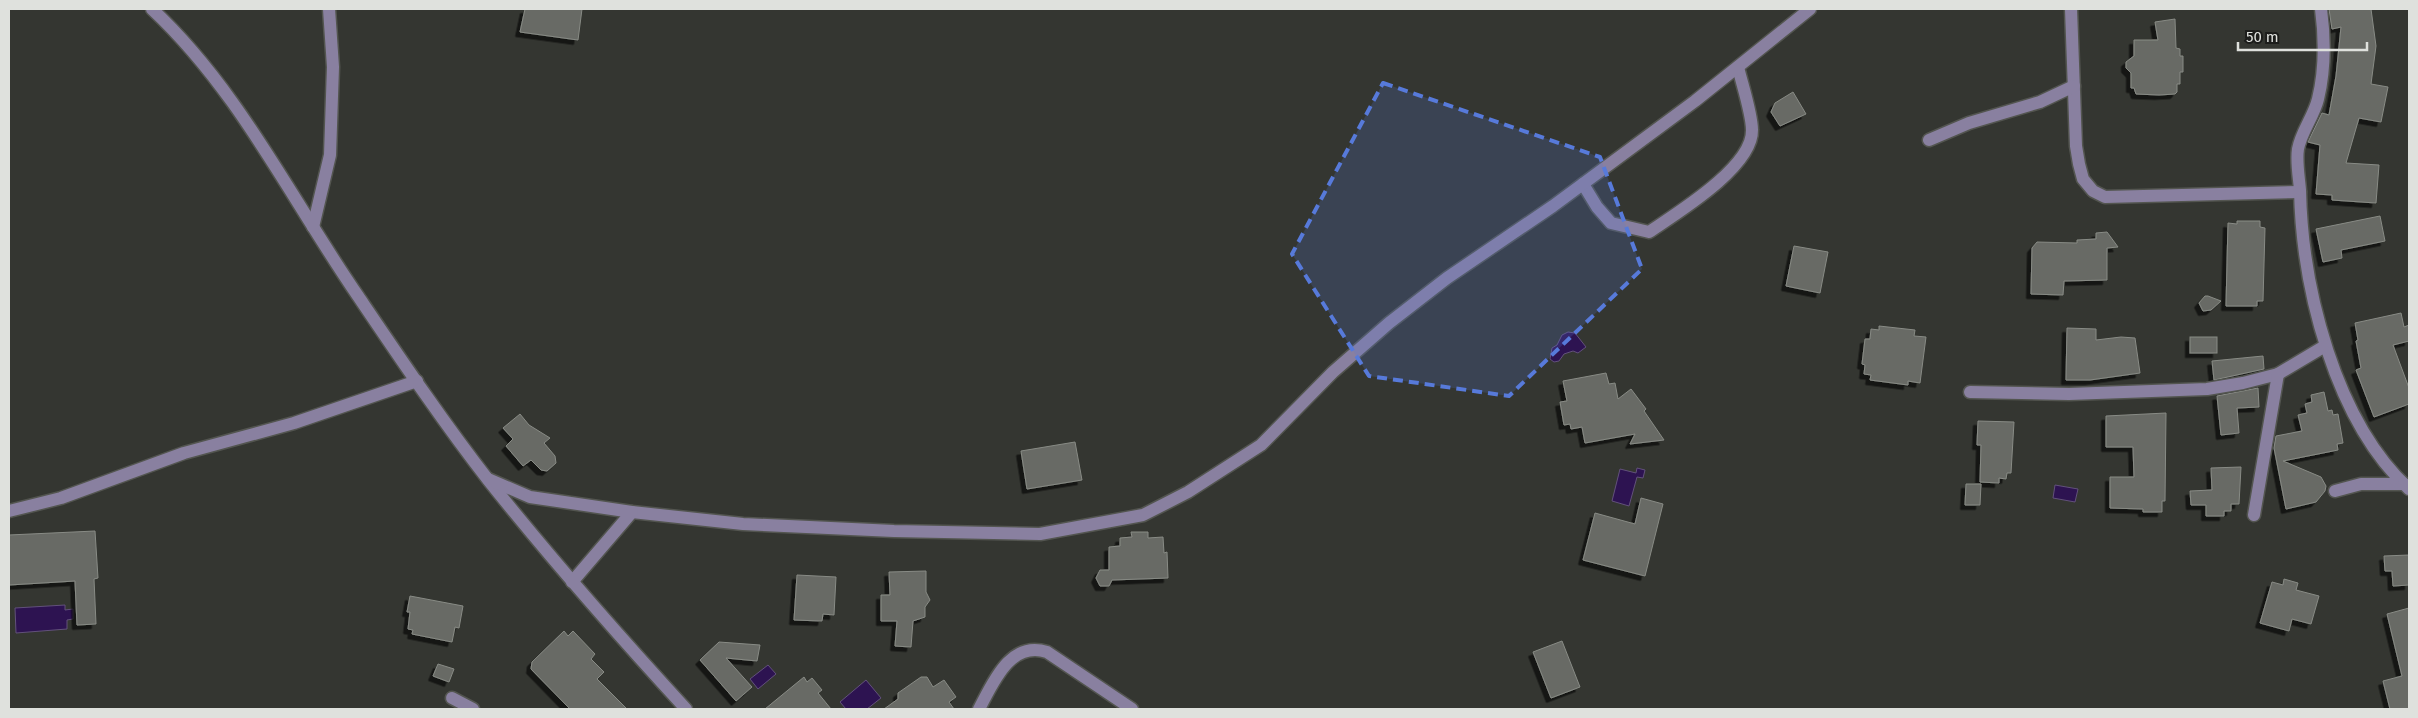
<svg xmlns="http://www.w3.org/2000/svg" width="2418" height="718" font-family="'Fira Sans',sans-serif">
	<defs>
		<filter id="shadow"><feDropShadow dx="-4.5" dy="4.5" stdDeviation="0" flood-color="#0009"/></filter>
	</defs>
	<rect width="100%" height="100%" fill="#343631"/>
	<g fill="#2d1351" stroke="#62517b">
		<polygon points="1568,332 1575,333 1586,347 1578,353 1573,351 1564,354 1559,361 1554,362 1550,359 1552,348 1557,345 1562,335"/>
		<polygon points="1637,468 1645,470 1643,478 1637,477 1629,506 1612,501 1620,469 1636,473"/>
		<polygon points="2055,485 2078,489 2075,502 2053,498"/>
		<polygon points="65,605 65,610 73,609 73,619 67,620 67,629 16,633 15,608"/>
		<polygon points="768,665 776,674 758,689 750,679"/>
		<polygon points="866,680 881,698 867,709 846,709 840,702"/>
	</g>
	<g fill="#686a65" stroke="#888b85" filter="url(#shadow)">
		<polygon points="525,9 582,9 578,40 520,32"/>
		<polygon points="2329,9 2371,9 2376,46 2371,84 2388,87 2381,122 2359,118 2346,163 2379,165 2376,203 2332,200 2332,195 2316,194 2320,145 2308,142 2322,113 2329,115 2336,76 2341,27 2332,29"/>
		<polygon points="2175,19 2176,48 2180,49 2180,56 2183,56 2183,72 2180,72 2180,84 2177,84 2177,92 2175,94 2159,95 2136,94 2134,88 2131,88 2131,73 2126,68 2126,62 2134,56 2134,40 2158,40 2155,22"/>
		<polygon points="1793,92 1806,114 1780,126 1771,112 1775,103"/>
		<polygon points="2380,216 2385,241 2341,250 2342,258 2323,262 2316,229"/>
		<polygon points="2237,221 2260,221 2260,227 2265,228 2263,301 2257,301 2257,306 2226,306 2228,223 2237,224"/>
		<polygon points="2107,232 2118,247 2107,248 2107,280 2064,281 2063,295 2031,294 2032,248 2037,242 2077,243 2077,240 2096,239 2096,233"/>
		<polygon points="1794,246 1828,252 1820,293 1786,286"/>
		<polygon points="2205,296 2208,296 2221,301 2211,310 2203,311 2199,303"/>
		<polygon points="2401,313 2404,327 2409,325 2409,341 2393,345 2409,388 2409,404 2374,417 2356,370 2361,368 2356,341 2358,340 2355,323"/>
		<polygon points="1879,326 1915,330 1914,336 1926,337 1920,383 1908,381 1908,385 1870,380 1871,375 1864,374 1865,365 1862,364 1865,339 1870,339 1871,329 1879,330"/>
		<polygon points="2067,328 2096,329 2096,340 2121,337 2135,338 2140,373 2090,380 2066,380"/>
		<rect x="2190" y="337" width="27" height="16"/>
		<polygon points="2263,356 2264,369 2214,380 2212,361"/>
		<polygon points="1606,373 1609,384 1615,383 1618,399 1631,389 1646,409 1644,411 1664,440 1630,444 1635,434 1585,443 1582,427 1571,429 1570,424 1564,425 1560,402 1567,401 1563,381"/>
		<polygon points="2258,388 2259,407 2237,408 2239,433 2221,435 2217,396"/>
		<polygon points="2324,392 2328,411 2332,410 2333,415 2338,414 2343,443 2337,444 2338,450 2283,461 2321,477 2326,486 2325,491 2316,502 2286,509 2274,448 2276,436 2302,431 2298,415 2307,413 2305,404 2312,402 2311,395"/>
		<polygon points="2166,413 2165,501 2162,501 2162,512 2143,512 2143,509 2110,508 2110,477 2134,477 2133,447 2106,447 2106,416"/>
		<polygon points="520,414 529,425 550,438 544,443 555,456 556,463 547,471 541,470 531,460 523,466 506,446 513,439 503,428"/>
		<polygon points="1978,421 2014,422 2011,473 2007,473 2006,479 1999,478 1999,483 1980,482 1981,445 1977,445"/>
		<polygon points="1075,442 1082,480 1027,489 1021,451"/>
		<polygon points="2241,467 2239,504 2231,504 2231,511 2224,511 2224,516 2206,516 2206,505 2191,505 2190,491 2212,490 2211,468"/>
		<polygon points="1966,484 1981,484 1980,505 1965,505"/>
		<polygon points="1641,498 1663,504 1645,576 1583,560 1595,513 1635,524"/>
		<polygon points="95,531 98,578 94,579 96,624 77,625 75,581 9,585 9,535"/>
		<polygon points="1131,532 1148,532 1148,538 1163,537 1164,553 1167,552 1168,578 1112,580 1109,586 1100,586 1096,578 1100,570 1109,570 1109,547 1120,546 1120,538 1132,537"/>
		<polygon points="2409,555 2409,585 2393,586 2392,571 2385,571 2384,556"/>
		<polygon points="926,571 926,592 930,600 925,607 925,617 913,621 911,647 895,646 897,621 881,621 881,595 890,595 889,572"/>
		<polygon points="797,575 836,577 834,615 823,614 822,621 794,620"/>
		<polygon points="2284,579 2298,583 2296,590 2319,596 2311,624 2292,619 2289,631 2260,623 2272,582 2283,585"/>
		<polygon points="410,596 463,606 459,628 455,627 452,642 412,634 413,630 408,629 410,612 407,612"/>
		<polygon points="2409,608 2409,709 2390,709 2383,681 2402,676 2387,614"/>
		<polygon points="564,631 568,636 573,631 595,654 591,659 604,672 597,679 627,709 570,709 531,669 532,662"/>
		<polygon points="1562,641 1580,687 1551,698 1533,652"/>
		<polygon points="719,642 760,645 757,661 726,658 752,687 736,701 700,660"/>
		<polygon points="438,664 454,669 449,682 433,676"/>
		<polygon points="804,677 807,682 812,678 822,690 818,693 831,709 765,709"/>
		<polygon points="921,677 927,677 933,687 944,680 956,697 949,702 954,709 884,709 898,699 898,693"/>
	</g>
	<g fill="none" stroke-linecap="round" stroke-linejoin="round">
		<defs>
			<g id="minor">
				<path d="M152 9C239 90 291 199 358 296 400 358 443 422 489 481 552 560 618 635 686 709"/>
				<polyline points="2071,9 2076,146 2079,164 2083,179 2093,191 2105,197 2300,192"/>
				<path d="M2321 9C2325 39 2325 70 2318 99 2314 116 2301 132 2298 149 2296 162 2299 177 2300 190 2302 288 2335 421 2409 489"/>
				<polyline points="1929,140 1969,123 2040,102 2074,86"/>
				<path d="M1583 184 1597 207 1611 223 1649 232C1677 213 1753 167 1752 130 1752 114 1742 84 1738 67"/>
				<polyline points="313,227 330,155 333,67 329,9"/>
				<polyline points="1970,392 2069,394 2207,389 2243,383 2278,374 2325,346"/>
				<polyline points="488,479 530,497 632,512 743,524 894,531 1040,534 1143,515 1188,492 1261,445 1333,372 1389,323 1447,278 1553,206 1695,101 1810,9"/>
				<polyline points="2335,491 2361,484 2404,484"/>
				<polyline points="9,511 61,498 184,453 294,423 417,381"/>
				<polyline points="2254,515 2278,374"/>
				<polyline points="572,582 632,512"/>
				<polyline points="452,698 473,709"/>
				<path d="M979 709C993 683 1010 640 1047 652L1132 709"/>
			</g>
		</defs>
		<use href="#minor" stroke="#535550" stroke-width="15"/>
		<use href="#minor" stroke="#8980a0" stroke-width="12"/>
	</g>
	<path fill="#577ada" fill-opacity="0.2" stroke="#577ada" stroke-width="4" stroke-dasharray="10 6" stroke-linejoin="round" d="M1383 83 1600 157 1642 269 1509 396 1369 376 1292 254Z"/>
	<rect width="2418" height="718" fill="none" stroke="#dfe1dd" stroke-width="20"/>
	<path d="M2238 42v8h129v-8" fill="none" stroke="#dfe1dd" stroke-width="2.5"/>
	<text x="2246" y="42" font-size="15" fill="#dfe1dd" stroke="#1c1d1b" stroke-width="4" paint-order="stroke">50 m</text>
</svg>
